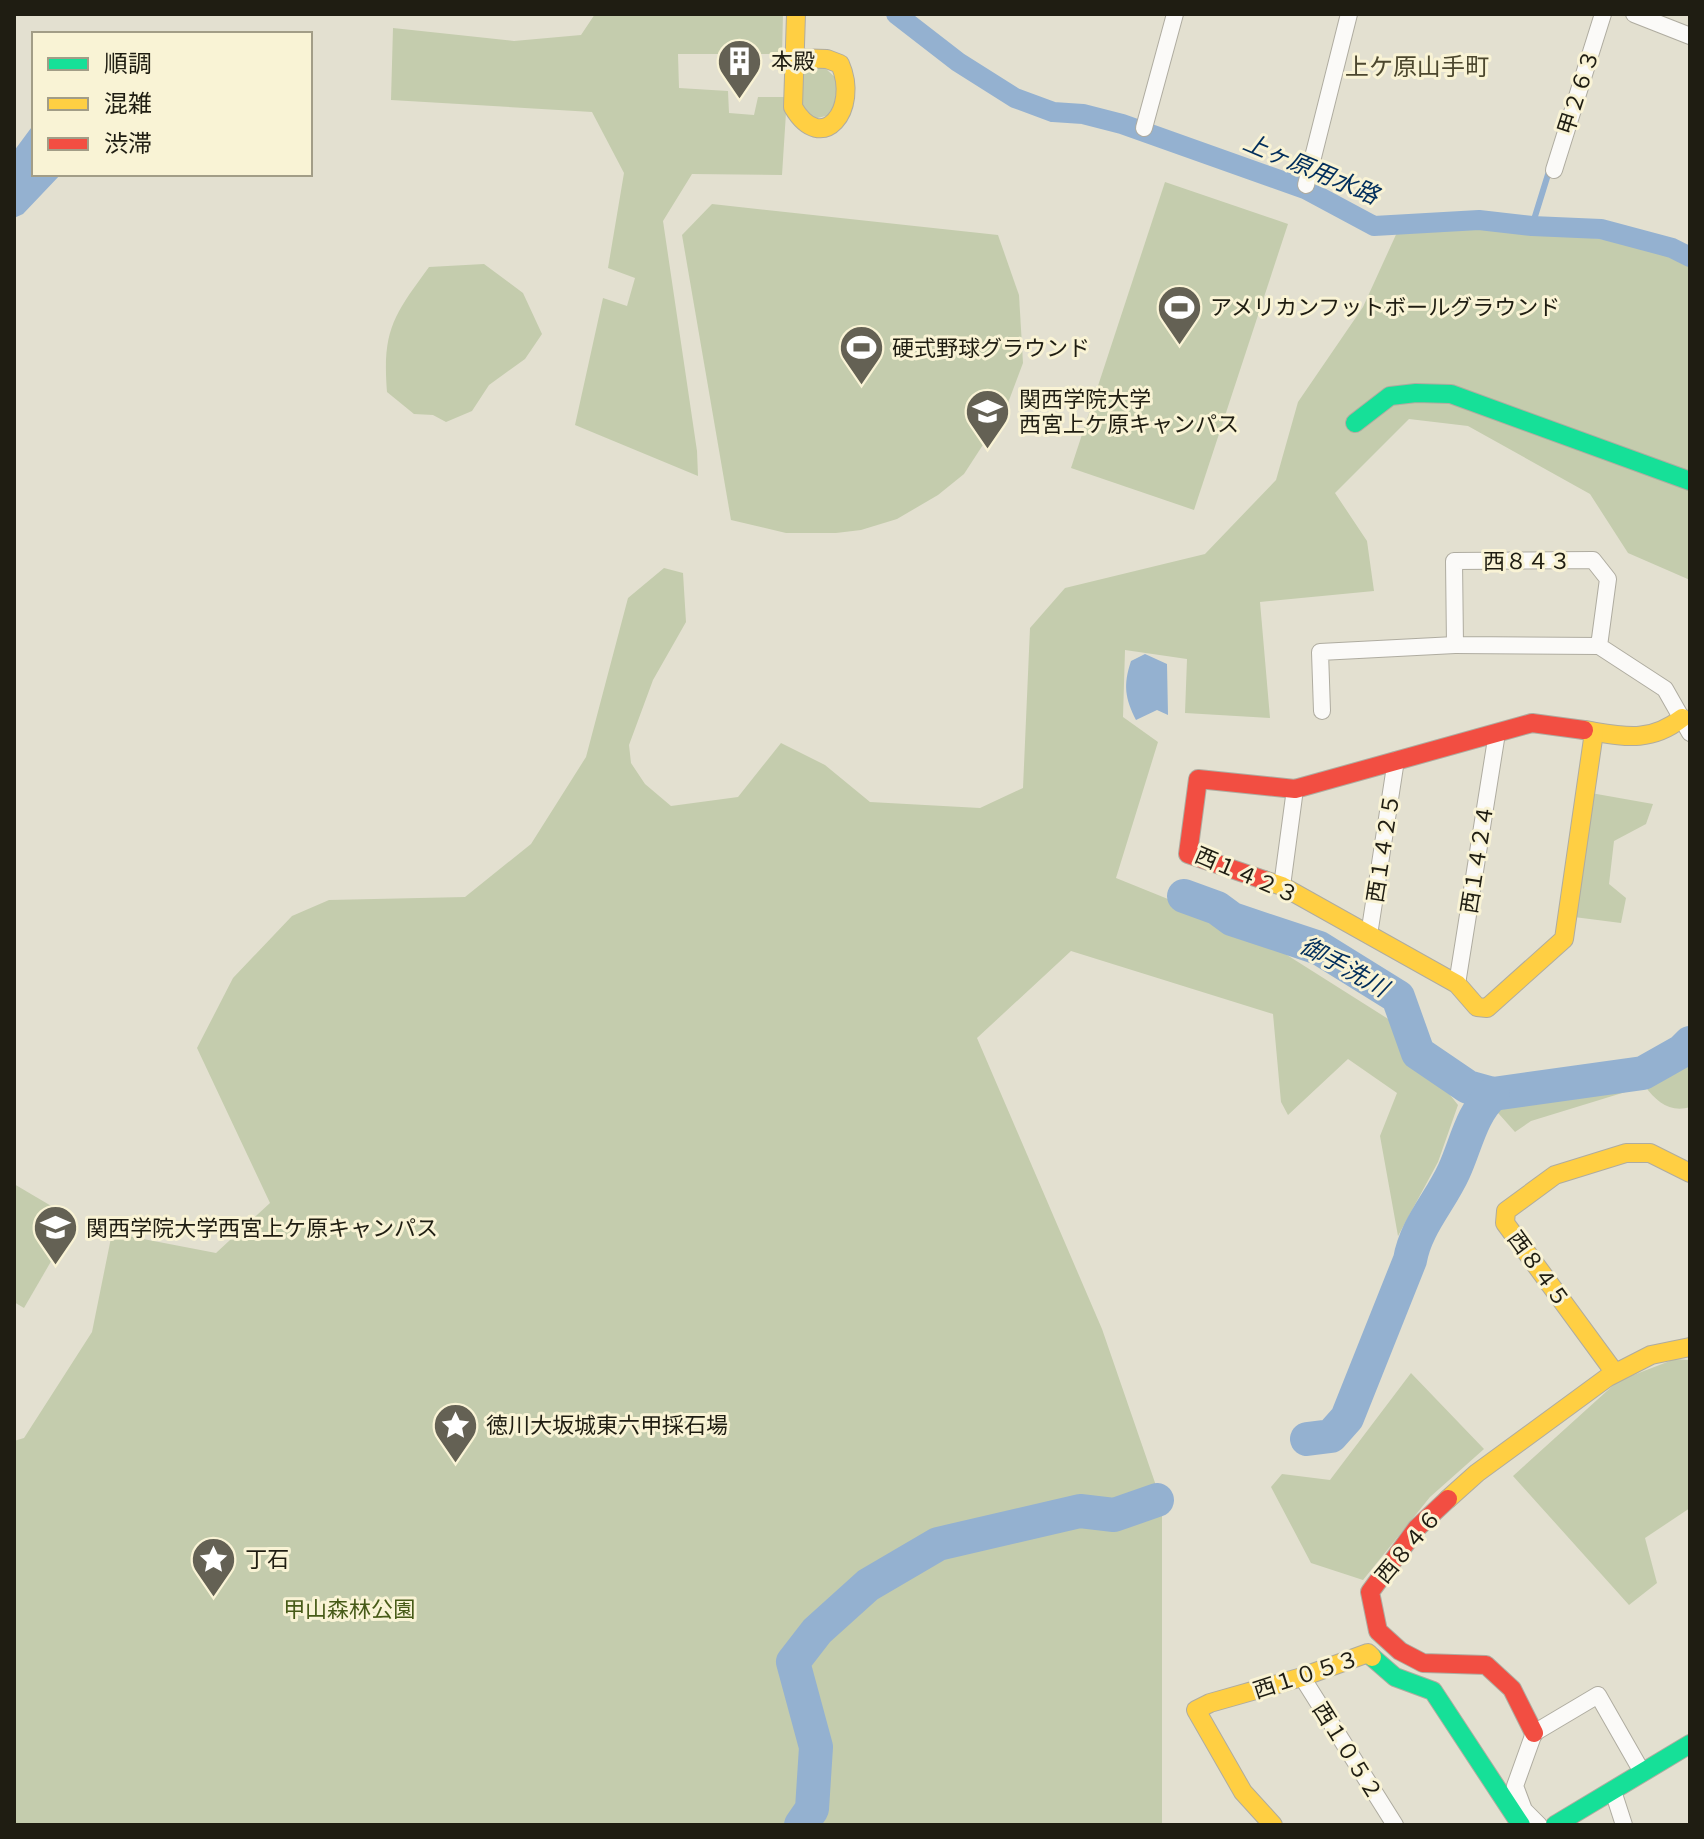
<svg xmlns="http://www.w3.org/2000/svg" width="1704" height="1839" font-family="'Open Sans','Noto Sans JP',sans-serif">
	<rect width="100%" height="100%" fill="#e3e0d0"/>
	<g fill="#c4ccad">
		<polygon points="595,14 783,14 782,54 678,54 679,88 728,91 729,113 754,115 758,97 787,97 782,175 692,174 663,221 697,451 698,476 575,425 603,298 627,306 635,278 608,268 624,173 592,112 391,100 393,28 514,41 581,35"/>
		<polygon points="812,68 825,68 838,80 833,114 814,119 802,104 802,75"/>
		<polygon points="1165,182 1288,224 1194,510 1071,468"/>
		<polygon points="712,204 998,235 1019,295 1023,363 1005,411 964,474 938,495 897,519 861,530 836,533 786,533 731,520 682,235"/>
		<polygon points="1479,222 1642,245 1690,265 1690,580 1628,553 1590,494 1468,426 1409,419 1335,493 1367,541 1374,591 1260,602 1270,718 1185,713 1187,659 1125,650 1123,717 1158,742 1116,878 1252,933 1393,1022 1458,1105 1438,1162 1398,1236 1380,1136 1397,1093 1348,1059 1288,1115 1281,1102 1273,1014 1071,951 977,1038 1102,1329 1162,1503 1162,1825 14,1825 14,1441 24,1438 92,1332 112,1233 216,1253 270,1203 197,1048 233,978 292,916 329,900 465,897 531,844 586,757 628,598 664,568 683,573 686,622 653,680 629,745 631,763 645,784 671,806 738,797 781,743 825,765 870,802 980,808 1023,788 1030,628 1065,588 1205,554 1276,480 1298,402 1363,307 1399,228"/>
		<path d="M484 264 523 293 542 334 525 359 489 385 472 411 446 422 433 415 414 414 387 392C382 330 394 315 429 267Z"/>
		<polygon points="1591,793 1653,804 1646,824 1614,841 1609,884 1626,898 1621,923 1574,917"/>
		<path d="M1690 1056V1107C1671 1113 1656 1102 1645 1086L1531 1121 1515 1132 1491 1105 1509 1096 1661 1076Z"/>
		<polygon points="14,1184 75,1220 24,1308 14,1302"/>
		<polygon points="1675,1359 1690,1360 1690,1508 1645,1538 1657,1583 1629,1605 1513,1476 1618,1381"/>
		<polygon points="1411,1373 1484,1449 1430,1497 1363,1580 1311,1563 1271,1487 1282,1474 1330,1480"/>
	</g>
	<g fill="#94b1d0">
		<polygon points="34,124 34,174 61,174 23,214 14,218 14,151"/>
		<path d="M1145 654 1167 664 1168 715 1157 710 1136 720C1125 698 1123 685 1131 661Z"/>
	</g>
	<g fill="none" stroke-linecap="round" stroke-linejoin="round">
		<polyline stroke="#94b1d0" stroke-width="6" points="1532,226 1550,168"/>
		<polyline stroke="#94b1d0" stroke-width="20" points="896,14 958,62 1015,98 1053,112 1083,114 1122,124 1305,189 1374,226 1479,220 1532,226 1601,229 1672,248 1690,257"/>
		<g stroke="#94b1d0" stroke-width="34">
			<polyline points="1184,896 1217,908 1232,919 1319,948 1398,997 1418,1053 1468,1087 1493,1094 1643,1073 1682,1051 1690,1043"/>
			<path d="M1307 1439 1331 1436 1347 1418 1410 1260C1416 1226 1440 1202 1454 1171 1466 1145 1471 1114 1493 1094"/>
			<polyline points="801,1825 812,1809 816,1747 793,1662 817,1631 868,1585 938,1544 1080,1511 1114,1515 1157,1500"/>
		</g>
		<defs>
			<g id="street">
				<polyline points="1634,14 1690,36"/>
				<polyline points="1144,128 1175,14"/>
				<polyline points="1554,170 1603,14"/>
				<polyline points="1306,185 1349,14"/>
				<polyline points="1599,646 1608,579 1593,560 1454,561 1455,645 1599,646 1665,689 1690,733"/>
				<polyline points="1322,711 1320,652 1455,645"/>
				<polyline points="1282,886 1295,789"/>
				<polyline points="1369,935 1396,760"/>
				<polyline points="1457,984 1497,733"/>
				<polyline points="1302,1677 1395,1825"/>
				<polyline points="1613,1791 1624,1825"/>
				<polyline points="1539,1825 1524,1810 1515,1786 1534,1733 1598,1695 1642,1772"/>
			</g>
			<g id="fast">
				<polyline points="1355,423 1390,396 1416,393 1451,394 1690,481"/>
				<polyline points="1372,1657 1395,1677 1433,1691 1521,1825"/>
				<polyline points="1555,1825 1690,1744"/>
			</g>
			<g id="slow">
				<path d="M795 58 827 59 840 64C860 109 822 157 793 107L796 14"/>
				<path d="M1584 730C1622 736 1649 744 1682 718"/>
				<polyline points="1264,880 1282,886 1457,984 1477,1007 1487,1008 1564,939 1594,732"/>
				<polyline points="1615,1373 1505,1223 1506,1211 1555,1175 1626,1153 1650,1153 1690,1173"/>
				<polyline points="1448,1499 1477,1473 1608,1377 1651,1355 1690,1347"/>
				<polyline points="1273,1825 1243,1792 1196,1710 1210,1703 1302,1677 1368,1653 1372,1657"/>
			</g>
			<g id="jam">
				<polyline points="1264,880 1188,854 1198,779 1295,789 1532,723 1584,730"/>
				<polyline points="1448,1499 1417,1528 1370,1592 1378,1631 1400,1651 1423,1663 1486,1665 1512,1689 1534,1733"/>
			</g>
		</defs>
		<use href="#street" stroke="#afaca0" stroke-width="18"/>
		<use href="#fast" stroke="#afaca0" stroke-width="20"/>
		<use href="#slow" stroke="#afaca0" stroke-width="20"/>
		<use href="#jam" stroke="#afaca0" stroke-width="20"/>
		<use href="#street" stroke="#fbfaf8" stroke-width="16"/>
		<use href="#fast" stroke="#16e098" stroke-width="18"/>
		<use href="#slow" stroke="#ffcf43" stroke-width="18"/>
		<use href="#jam" stroke="#f24e42" stroke-width="18"/>
	</g>
	<defs>
		<symbol id="building-pin" viewBox="-11 -11 22 30"><path d="M0 17L-7.5 6A9.5 9.5 0 1 1 7.5 6Z" fill="#646154" stroke="#f9f3d5"/><path d="M-4-6H4V6H1V3H-1V6H-4ZM-2.5-4.3h1.7v1.8h-1.7ZM.8-4.3h1.7v1.8H.8ZM-2.5-1h1.7V.8h-1.7ZM.8-1h1.7V.8H.8Z" fill="#fff"/></symbol>
		<symbol id="stadium-pin" viewBox="-11 -11 22 30"><path d="M0 17L-7.5 6A9.5 9.5 0 1 1 7.5 6Z" fill="#646154" stroke="#f9f3d5"/><path d="M0-5a6.5 5 0 1 0 0 10a6.5 5 0 1 0 0-10ZM-3.5-1.8h7v3.6h-7Z" fill="#fff"/></symbol>
		<symbol id="university-pin" viewBox="-11 -11 22 30"><path d="M0 17L-7.5 6A9.5 9.5 0 1 1 7.5 6Z" fill="#646154" stroke="#f9f3d5"/><path d="M0-5L7-2L0 1L-7-2ZM-4 1L0 2.5L4 1V4Q0 6-4 4Z" fill="#fff"/></symbol>
		<symbol id="sight-pin" viewBox="-11 -11 22 30"><path d="M0 17L-7.5 6A9.5 9.5 0 1 1 7.5 6Z" fill="#646154" stroke="#f9f3d5"/><path d="M0-6L1.8-2.2L6-1.7L2.9 1.2L3.7 5.4L0 3.3L-3.7 5.4L-2.9 1.2L-6-1.7L-1.8-2.2Z" fill="#fff"/></symbol>
	</defs>
	<g fill-rule="evenodd">
		<use href="#building-pin" x="714" y="36" width="51" height="69"/>
		<use href="#stadium-pin" x="1154" y="282" width="51" height="69"/>
		<use href="#stadium-pin" x="836" y="322" width="51" height="69"/>
		<use href="#university-pin" x="962" y="386" width="51" height="69"/>
		<use href="#university-pin" x="30" y="1202" width="51" height="69"/>
		<use href="#sight-pin" x="430" y="1400" width="51" height="69"/>
		<use href="#sight-pin" x="188" y="1534" width="51" height="69"/>
	</g>
	<g text-anchor="middle" stroke-width="6" stroke-linejoin="round" paint-order="stroke">
		<g font-size="22" fill="#1f1d12" stroke="#f9f3d5" text-anchor="start">
			<text x="771" y="69">本殿</text>
			<text x="1210" y="315">アメリカンフットボールグラウンド</text>
			<text x="892" y="356">硬式野球グラウンド</text>
			<text x="1019" y="407">関西学院大学<tspan x="1019" dy="25">西宮上ケ原キャンパス</tspan></text>
			<text x="86" y="1236">関西学院大学西宮上ケ原キャンパス</text>
			<text x="486" y="1433">徳川大坂城東六甲採石場</text>
			<text x="245" y="1567">丁石</text>
		</g>
		<g font-size="22" fill="#1f1d12" stroke="#f9f3d5">
			<text transform="translate(1578 92) rotate(-72)" y="8">甲２６３</text>
			<text x="1527" y="569">西８４３</text>
			<text transform="translate(1383 848) rotate(-81)" y="8">西１４２５</text>
			<text transform="translate(1477 859) rotate(-81)" y="8">西１４２４</text>
			<text transform="translate(1247 875) rotate(23)" y="8">西１４２３</text>
			<text transform="translate(1539 1269) rotate(54)" y="8">西８４５</text>
			<text transform="translate(1408 1546) rotate(-50)" y="8">西８４６</text>
			<text transform="translate(1306 1674) rotate(-18)" y="8">西１０５３</text>
			<text transform="translate(1348 1751) rotate(58)" y="8">西１０５２</text>
		</g>
		<g font-size="22" fill="#475b18" stroke="#f9f3d5">
			<text x="349" y="1617">甲山森林公園</text>
		</g>
		<g font-size="24" fill="#4c472e" stroke="#f9f3d5">
			<text x="1417" y="75">上ケ原山手町</text>
		</g>
		<g font-size="24" font-style="italic" fill="#002d5b" stroke="#f9f3d5">
			<text transform="translate(1311 169) rotate(23)" y="8">上ヶ原用水路</text>
			<text transform="translate(1344 967) rotate(29)" y="8">御手洗川</text>
		</g>
	</g>
	<rect width="1704" height="1839" fill="none" stroke="#1f1d12" stroke-width="32"/>
	<rect x="32" y="32" width="280" height="144" fill="#f9f3d5" stroke="#a29d87" stroke-width="2"/>
	<rect x="48" y="58" width="40" height="12" fill="#16e098" stroke="#a29d87" stroke-width="2"/>
	<text x="104" y="72" font-size="24" fill="#1f1d12">順調</text>
	<rect x="48" y="98" width="40" height="12" fill="#ffcf43" stroke="#a29d87" stroke-width="2"/>
	<text x="104" y="112" font-size="24" fill="#1f1d12">混雑</text>
	<rect x="48" y="138" width="40" height="12" fill="#f24e42" stroke="#a29d87" stroke-width="2"/>
	<text x="104" y="152" font-size="24" fill="#1f1d12">渋滞</text>
</svg>
